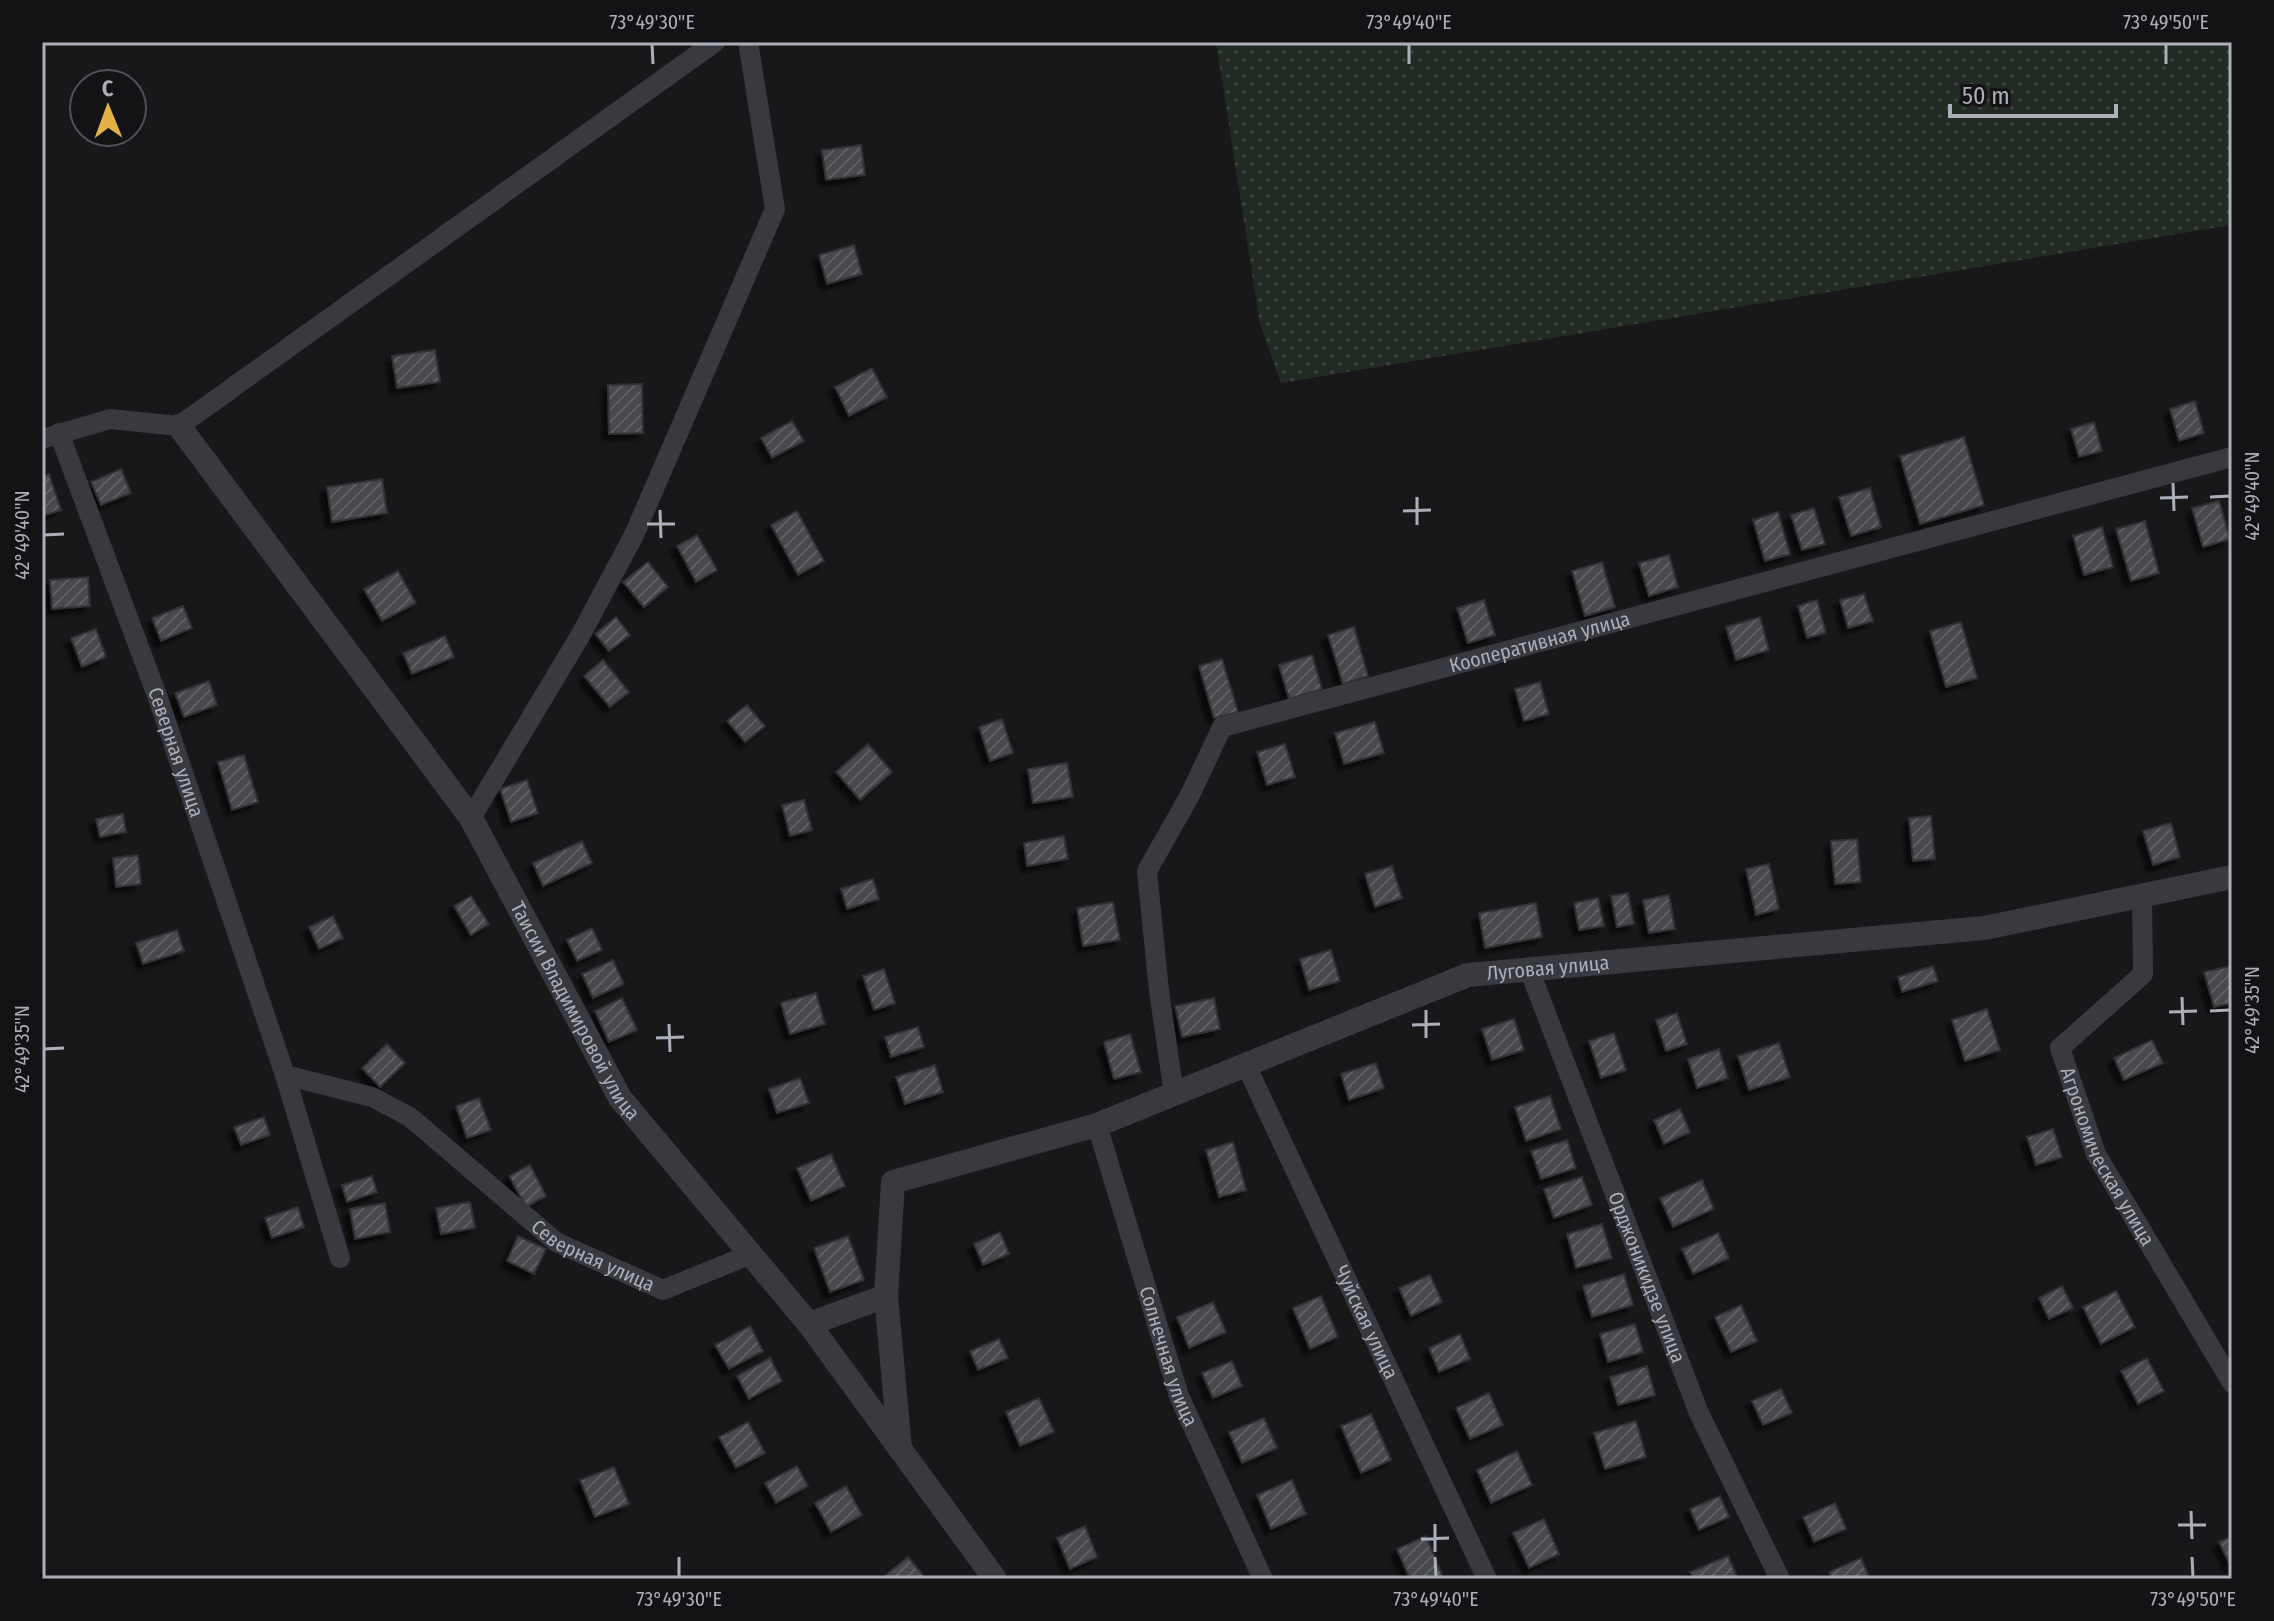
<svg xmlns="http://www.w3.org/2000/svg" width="2274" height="1621" font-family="'Fira Sans Condensed',sans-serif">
	<defs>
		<pattern id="grass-dots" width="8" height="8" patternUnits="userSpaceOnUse" patternTransform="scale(2)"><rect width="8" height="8" fill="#222a24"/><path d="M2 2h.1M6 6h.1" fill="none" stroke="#3f4642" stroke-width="1.8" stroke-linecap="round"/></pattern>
		<pattern id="building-hatch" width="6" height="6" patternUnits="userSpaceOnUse" patternTransform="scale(2)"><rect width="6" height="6" fill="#47484d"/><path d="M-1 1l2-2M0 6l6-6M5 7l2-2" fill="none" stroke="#5f6065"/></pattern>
		<filter id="shadow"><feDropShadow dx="-6" dy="6" stdDeviation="2" flood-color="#0009"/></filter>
	</defs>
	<rect width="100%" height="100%" fill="#18181a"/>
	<polygon fill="url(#grass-dots)" points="1216,42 2232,42 2232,225 1281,383 1260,324"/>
	<g fill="url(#building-hatch)" stroke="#323236" stroke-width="2" filter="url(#shadow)">
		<polygon points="861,145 865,175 826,180 822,150"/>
		<polygon points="854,245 862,274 827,284 819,255"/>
		<polygon points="435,350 440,382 397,388 392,356"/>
		<polygon points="872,368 887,397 849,416 835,387"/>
		<polygon points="642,384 643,433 609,434 608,385"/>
		<polygon points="2195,401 2204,433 2179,441 2170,409"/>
		<polygon points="792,421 804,441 772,458 761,438"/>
		<polygon points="2094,422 2102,451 2079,457 2071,429"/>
		<polygon points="1964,437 1984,505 1920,524 1900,456"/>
		<polygon points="121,469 131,493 101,505 91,482"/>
		<polygon points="49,474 61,510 42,516 42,477"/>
		<polygon points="382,479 387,513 332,522 327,487"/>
		<polygon points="1870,488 1881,527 1851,536 1839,497"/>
		<polygon points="2219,501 2230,539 2203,547 2192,508"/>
		<polygon points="1814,508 1825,544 1802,550 1791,515"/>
		<polygon points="797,511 824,561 798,575 771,525"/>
		<polygon points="1778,512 1790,554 1765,561 1753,520"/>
		<polygon points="2145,521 2159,573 2131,581 2116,529"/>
		<polygon points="2102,527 2113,567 2084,575 2073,536"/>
		<polygon points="697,535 717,570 696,582 677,546"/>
		<polygon points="1669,555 1678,587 1649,596 1639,563"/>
		<polygon points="648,562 668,587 644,607 623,582"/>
		<polygon points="1602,562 1615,607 1585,616 1572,571"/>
		<polygon points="398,571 416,603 382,621 364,589"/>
		<polygon points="88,577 90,606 52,609 50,580"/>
		<polygon points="1864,594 1873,621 1848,628 1840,600"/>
		<polygon points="1484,600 1495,635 1468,643 1457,608"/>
		<polygon points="1817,600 1826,633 1807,638 1798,606"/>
		<polygon points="183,606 192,628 161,641 152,618"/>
		<polygon points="616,617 630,635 609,651 595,634"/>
		<polygon points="1760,617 1769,650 1736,660 1726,627"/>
		<polygon points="1961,622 1977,678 1946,687 1930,631"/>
		<polygon points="1354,627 1368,676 1343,684 1328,635"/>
		<polygon points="96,629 106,657 82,667 71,638"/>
		<polygon points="445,636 454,657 412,674 403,653"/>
		<polygon points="1312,655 1322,689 1289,699 1279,665"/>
		<polygon points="1222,659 1238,712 1214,718 1199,666"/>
		<polygon points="603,660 629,692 610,707 584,676"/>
		<polygon points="209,681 217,705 184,717 175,693"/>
		<polygon points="1540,682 1549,714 1524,721 1515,689"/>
		<polygon points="747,705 765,726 745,742 727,721"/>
		<polygon points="1002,719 1013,753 990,761 979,727"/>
		<polygon points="1375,722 1384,753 1344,764 1335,733"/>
		<polygon points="868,744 892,772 860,800 836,772"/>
		<polygon points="1285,744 1295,777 1267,785 1257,752"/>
		<polygon points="244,755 258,802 232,810 218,762"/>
		<polygon points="1067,763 1073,797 1033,803 1028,769"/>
		<polygon points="527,780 538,813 511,822 500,789"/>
		<polygon points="804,800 812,830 790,836 782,805"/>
		<polygon points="123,814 126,832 100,837 96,819"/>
		<polygon points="1931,816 1935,859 1913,861 1909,818"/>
		<polygon points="2171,823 2180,857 2153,865 2143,831"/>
		<polygon points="1064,836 1068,859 1027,866 1024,843"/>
		<polygon points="1857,839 1861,882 1835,884 1831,841"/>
		<polygon points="582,841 592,863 543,886 533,863"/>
		<polygon points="138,855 141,884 116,887 113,858"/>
		<polygon points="1769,864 1779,909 1756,915 1746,869"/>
		<polygon points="1392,866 1402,898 1375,907 1365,874"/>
		<polygon points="873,879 879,899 847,909 841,889"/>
		<polygon points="1628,893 1634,924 1617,927 1611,896"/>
		<polygon points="1669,895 1675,929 1649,933 1643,900"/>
		<polygon points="471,896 489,924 471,935 454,906"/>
		<polygon points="1598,898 1604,926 1579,930 1574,903"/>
		<polygon points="1113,902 1120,940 1083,946 1077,908"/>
		<polygon points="1536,903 1542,937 1485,948 1479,913"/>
		<polygon points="333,916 343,938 319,949 309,927"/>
		<polygon points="592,928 602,950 577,961 567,940"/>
		<polygon points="177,930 184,951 143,964 136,943"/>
		<polygon points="1331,950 1340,981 1309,990 1300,959"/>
		<polygon points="613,960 624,984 593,998 582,974"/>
		<polygon points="1933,966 1938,981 1902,992 1898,977"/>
		<polygon points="2231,966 2232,1003 2214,1007 2204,972"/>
		<polygon points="884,969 895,1003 874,1010 863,976"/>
		<polygon points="816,993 825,1024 790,1034 781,1003"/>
		<polygon points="622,998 637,1030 609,1042 595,1011"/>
		<polygon points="1214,998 1220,1029 1182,1037 1175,1006"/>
		<polygon points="1987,1009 2000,1050 1965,1061 1952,1020"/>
		<polygon points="1677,1013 1687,1044 1666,1051 1656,1020"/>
		<polygon points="1514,1019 1524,1050 1492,1060 1482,1029"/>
		<polygon points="918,1027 924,1047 891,1057 885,1037"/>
		<polygon points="1614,1033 1626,1070 1601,1078 1589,1041"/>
		<polygon points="1130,1034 1141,1072 1114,1079 1104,1042"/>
		<polygon points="2152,1040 2163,1063 2124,1080 2114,1058"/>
		<polygon points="1779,1043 1790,1077 1749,1090 1738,1056"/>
		<polygon points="387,1044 405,1063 380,1087 362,1068"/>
		<polygon points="1719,1049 1728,1078 1697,1088 1688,1059"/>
		<polygon points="1376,1063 1384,1088 1349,1100 1341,1074"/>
		<polygon points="935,1065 943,1092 905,1104 896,1077"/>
		<polygon points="800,1078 809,1103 777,1113 769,1089"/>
		<polygon points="1550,1096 1561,1129 1526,1141 1515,1107"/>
		<polygon points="479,1098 491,1130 467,1138 456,1106"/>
		<polygon points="1680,1109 1690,1132 1664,1144 1654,1120"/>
		<polygon points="264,1117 270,1135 241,1145 234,1127"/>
		<polygon points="2053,1129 2062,1157 2036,1165 2027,1137"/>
		<polygon points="1567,1140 1576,1168 1541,1179 1531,1151"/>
		<polygon points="1233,1142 1246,1190 1219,1197 1206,1150"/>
		<polygon points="831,1154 845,1186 811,1201 797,1168"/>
		<polygon points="530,1165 546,1196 526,1207 509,1176"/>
		<polygon points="372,1176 377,1192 347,1202 342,1185"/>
		<polygon points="1582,1177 1592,1205 1554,1218 1544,1189"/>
		<polygon points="1702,1180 1714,1209 1673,1227 1660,1198"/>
		<polygon points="470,1202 475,1228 441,1234 436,1208"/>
		<polygon points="385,1203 390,1232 355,1239 350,1209"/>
		<polygon points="298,1207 304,1227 272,1238 265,1218"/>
		<polygon points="1602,1224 1612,1258 1576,1268 1567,1234"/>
		<polygon points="1000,1232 1009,1254 983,1265 974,1244"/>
		<polygon points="1718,1233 1729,1258 1693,1274 1682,1249"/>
		<polygon points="518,1236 546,1249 534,1274 507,1261"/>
		<polygon points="848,1236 864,1280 830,1292 814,1248"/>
		<polygon points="1624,1274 1633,1305 1592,1317 1583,1286"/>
		<polygon points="1430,1275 1442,1302 1411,1316 1399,1288"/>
		<polygon points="2062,1286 2073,1308 2049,1319 2039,1298"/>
		<polygon points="2116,1291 2135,1327 2101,1344 2083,1307"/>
		<polygon points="1321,1296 1338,1337 1310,1349 1293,1308"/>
		<polygon points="1213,1302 1226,1332 1189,1348 1177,1317"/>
		<polygon points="1741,1305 1757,1341 1731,1352 1715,1317"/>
		<polygon points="1635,1324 1643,1352 1608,1362 1600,1334"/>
		<polygon points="750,1326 763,1351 729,1369 715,1345"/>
		<polygon points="1460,1334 1470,1359 1439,1372 1429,1348"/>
		<polygon points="999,1339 1008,1358 978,1370 970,1351"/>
		<polygon points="770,1358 782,1381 749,1399 737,1376"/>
		<polygon points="2147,1358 2164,1391 2138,1404 2121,1371"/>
		<polygon points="1232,1361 1242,1386 1213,1398 1202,1373"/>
		<polygon points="1647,1366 1655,1395 1618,1405 1610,1377"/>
		<polygon points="1781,1389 1792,1413 1763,1425 1752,1401"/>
		<polygon points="1489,1393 1503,1425 1470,1439 1456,1408"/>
		<polygon points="1039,1398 1054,1432 1020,1446 1006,1412"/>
		<polygon points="1371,1414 1391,1460 1361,1473 1341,1426"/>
		<polygon points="1264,1418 1277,1448 1242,1463 1229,1432"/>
		<polygon points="1636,1421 1646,1457 1605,1469 1594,1433"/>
		<polygon points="748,1422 765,1453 736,1468 719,1437"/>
		<polygon points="1517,1451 1532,1485 1491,1503 1477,1470"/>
		<polygon points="797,1466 808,1486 776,1503 765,1483"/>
		<polygon points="614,1467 629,1504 595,1517 580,1480"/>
		<polygon points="1292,1480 1306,1514 1271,1529 1257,1495"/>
		<polygon points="846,1486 862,1515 831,1532 815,1503"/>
		<polygon points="1720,1496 1729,1517 1699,1530 1690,1509"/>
		<polygon points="1835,1503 1846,1529 1814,1542 1803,1517"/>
		<polygon points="1544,1519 1559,1554 1529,1568 1513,1533"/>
		<polygon points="1085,1526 1097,1557 1070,1569 1057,1538"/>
		<polygon points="1426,1536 1443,1577 1410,1579 1397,1549"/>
		<polygon points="2232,1536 2232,1566 2231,1567 2219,1542"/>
		<polygon points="1728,1556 1738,1579 1693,1579 1690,1572"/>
		<polygon points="908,1557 926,1579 881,1579"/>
		<polygon points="1861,1558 1870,1579 1832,1579 1829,1572"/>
	</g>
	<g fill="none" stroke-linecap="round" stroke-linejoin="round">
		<g stroke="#393a3f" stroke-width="20">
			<path id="s1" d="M59 433 158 698 285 1075 340 1258"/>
			<polyline points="42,439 110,419 179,426 715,42"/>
			<polyline points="471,818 580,636 634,535 775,209 748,42"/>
			<path id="s2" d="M2142 896 2143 974 2060 1048 2096 1154 2232 1383"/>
			<path id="s3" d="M1529 969 1699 1413 1780 1579"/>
			<path id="s4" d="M1246 1065 1487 1579"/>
			<path id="s5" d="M285 1075 372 1097 410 1117 556 1242 663 1290 751 1254"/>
			<path id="s6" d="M1174 1094 1159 991 1147 871 1190 795 1222 727 2232 457"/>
			<path id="s7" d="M1097 1125 1179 1396 1263 1579"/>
		</g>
		<g stroke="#393a3f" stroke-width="24">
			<path id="s8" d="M179 426 471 818 620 1098 809 1324 995 1579"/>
			<polyline points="809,1324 886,1296"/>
			<path id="s9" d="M900 1449 886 1296 893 1182 1097 1125 1468 975 1984 928 2232 877"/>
		</g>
	</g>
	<path fill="none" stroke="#acafb9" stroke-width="3" d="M652 44 653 64M1409 44V64M2166 44V64M2173 483 2174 511M1417 497V525M2210 497 2230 496M2160 498 2188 497M660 510 661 538M1403 511 1431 510M647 524H675M44 535 64 534M2182 997 2183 1025M1426 1010V1038M2210 1011 2230 1010M2169 1012 2197 1011M669 1024 670 1052M1412 1025 1440 1024M656 1038 684 1037M44 1049 64 1048M2191 1511 2192 1539M1435 1524V1552M2178 1525H2206M1421 1539 1449 1538M679 1557V1577M1435 1557 1436 1577M2192 1557 2193 1577"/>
	<g text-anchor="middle" stroke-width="8" stroke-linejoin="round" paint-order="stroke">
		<g font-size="20" fill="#acafb9" stroke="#131315">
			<text dy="7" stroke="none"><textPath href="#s6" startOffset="716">Кооперативная улица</textPath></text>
			<text dy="7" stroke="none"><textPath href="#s1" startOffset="340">Северная улица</textPath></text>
			<text dy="7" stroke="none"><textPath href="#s9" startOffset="960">Луговая улица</textPath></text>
			<text dy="7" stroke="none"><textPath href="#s8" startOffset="708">Таисии Владимировой улица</textPath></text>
			<text dy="7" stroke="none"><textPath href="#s2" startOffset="308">Агрономическая улица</textPath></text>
			<text dy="7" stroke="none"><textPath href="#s5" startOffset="364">Северная улица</textPath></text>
			<text dy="7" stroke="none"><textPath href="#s3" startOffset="330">Орджоникидзе улица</textPath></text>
			<text dy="7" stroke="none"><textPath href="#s4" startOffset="284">Чуйская улица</textPath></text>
			<text dy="7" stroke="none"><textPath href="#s7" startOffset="242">Солнечная улица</textPath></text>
		</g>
	</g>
	<rect width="2274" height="1621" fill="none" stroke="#131315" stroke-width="88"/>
	<g transform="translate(108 108) rotate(359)"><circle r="38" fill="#131315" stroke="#505157" stroke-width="2"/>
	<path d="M0-6L14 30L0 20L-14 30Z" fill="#e4b146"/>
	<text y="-12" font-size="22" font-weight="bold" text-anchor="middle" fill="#acafb9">С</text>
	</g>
	<path d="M1950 104v12h166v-12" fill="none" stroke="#acafb9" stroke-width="4"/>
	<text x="1962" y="104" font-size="24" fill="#acafb9" stroke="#131315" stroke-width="6" paint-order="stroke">50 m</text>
	<rect x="44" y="44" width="2186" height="1533" fill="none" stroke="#acafb9" stroke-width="3"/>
	<g font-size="20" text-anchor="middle" fill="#acafb9">
		<text x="652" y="29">73°49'30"E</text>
		<text x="1409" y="29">73°49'40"E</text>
		<text x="2166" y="29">73°49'50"E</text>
		<text transform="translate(2252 496) rotate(-90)" y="7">42°49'40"N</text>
		<text transform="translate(22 535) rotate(-90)" y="7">42°49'40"N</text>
		<text transform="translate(2252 1010) rotate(-90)" y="7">42°49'35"N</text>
		<text transform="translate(22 1049) rotate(-90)" y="7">42°49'35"N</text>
		<text x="679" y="1606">73°49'30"E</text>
		<text x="1436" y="1606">73°49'40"E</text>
		<text x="2193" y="1606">73°49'50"E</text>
	</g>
</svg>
